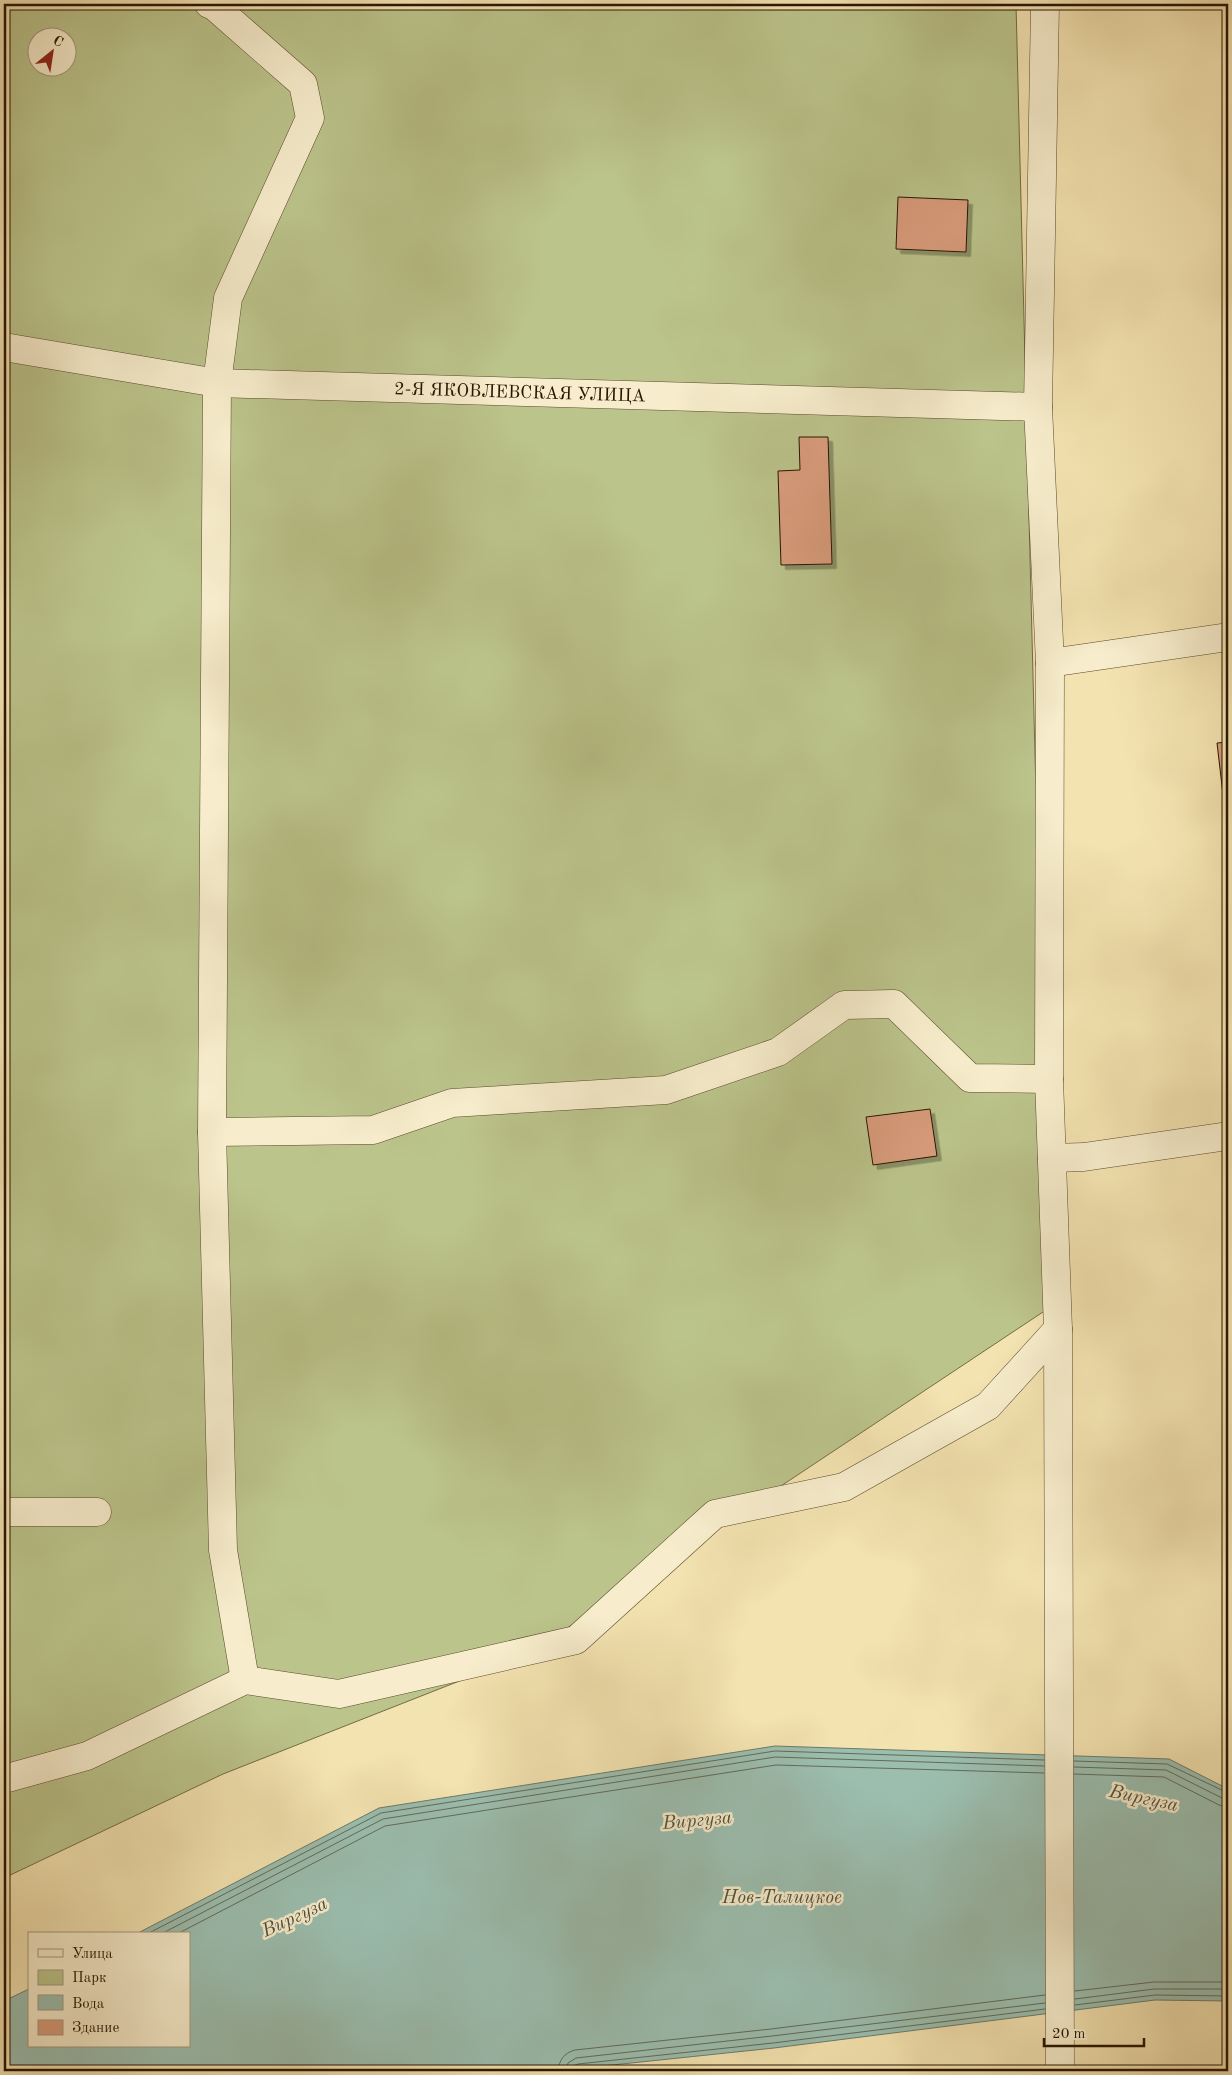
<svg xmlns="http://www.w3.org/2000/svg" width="1232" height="2075" font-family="'Old Standard TT',serif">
	<defs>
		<filter id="shadow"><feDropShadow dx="4.5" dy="4.5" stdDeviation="0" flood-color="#0004"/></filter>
	</defs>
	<rect width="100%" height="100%" fill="#f3e3b0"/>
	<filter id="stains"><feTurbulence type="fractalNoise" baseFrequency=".004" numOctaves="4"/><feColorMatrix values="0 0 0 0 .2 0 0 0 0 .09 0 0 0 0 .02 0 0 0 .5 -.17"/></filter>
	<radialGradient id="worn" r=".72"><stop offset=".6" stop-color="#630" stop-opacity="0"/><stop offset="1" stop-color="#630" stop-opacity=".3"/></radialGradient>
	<path fill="#bbc48b" stroke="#726c46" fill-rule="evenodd" d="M4 4H1016L1049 1308 528 1654 223 1774 4 1878ZM38 38H68V68H38Z"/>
	<polygon fill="#9bbeaf" stroke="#6d7a69" points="775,1746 1169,1759 1228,1789 1228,2001 1155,2000 774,2048 555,2071 4,2071 4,2001 29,1989 29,2046 189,2046 189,1934 136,1934 379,1808"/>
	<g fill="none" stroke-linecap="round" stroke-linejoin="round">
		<g stroke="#626a58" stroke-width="1">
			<polyline points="1074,1761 1167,1764 1228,1793"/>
			<polyline points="1074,1767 1166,1770 1222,1798 1228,1799"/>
			<polyline points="1074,1774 1164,1777 1219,1805 1228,1807"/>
			<polyline points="147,1934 381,1813 775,1751 1044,1760"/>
			<polyline points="161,1934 383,1819 775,1757 1044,1766"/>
			<polyline points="177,1934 385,1826 776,1765 1044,1773"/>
			<polyline points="1075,1991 1154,1982 1228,1982"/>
			<polyline points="1075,1999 1154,1989 1228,1989"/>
			<polyline points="1075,2005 1155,1995 1228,1996"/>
			<path d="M558 2071C559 2060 564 2053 575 2050L771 2029 1045 1995"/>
			<polyline points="566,2071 568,2063 576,2058 772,2036 1045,2003"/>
			<polyline points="572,2071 573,2066 578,2064 773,2043 1045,2009"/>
		</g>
	</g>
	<g fill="#d99c7c" stroke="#281501" filter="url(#shadow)">
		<polygon points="898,197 968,200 966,252 896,249"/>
		<polygon points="799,437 828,437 832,564 781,565 778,471 800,470"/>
		<polygon points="1228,742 1228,829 1227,829 1217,743"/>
		<polygon points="930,1109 937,1156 873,1165 866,1117"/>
	</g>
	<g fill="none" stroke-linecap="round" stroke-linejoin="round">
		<defs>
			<g id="minor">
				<polyline points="209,4 214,6 303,84 310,118 228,298 217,383 212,1132 223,1550 245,1680"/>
				<polyline points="1045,4 1038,407 1050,663 1049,1079 1058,1329 1060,2071"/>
				<path id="s1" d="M4 347 217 383 1038 407"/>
				<polyline points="1050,663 1228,637"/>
				<polyline points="212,1132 373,1130 452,1103 666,1090 778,1052 844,1005 894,1004 970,1078 1049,1079"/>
				<polyline points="1052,1158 1084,1157 1228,1136"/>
				<polyline points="4,1512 97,1512"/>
				<polyline points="4,1779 87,1756 245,1680 339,1694 576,1640 715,1514 844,1487 988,1406 1058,1329"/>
			</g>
		</defs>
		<use href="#minor" stroke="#5b482d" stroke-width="29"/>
		<use href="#minor" stroke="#f7edcc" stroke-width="28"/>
	</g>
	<g text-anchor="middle" stroke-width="5" stroke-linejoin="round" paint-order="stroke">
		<g font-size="18" fill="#281501" stroke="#f7edcc">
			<text dy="6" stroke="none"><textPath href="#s1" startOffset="519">2-Я ЯКОВЛЕВСКАЯ УЛИЦА</textPath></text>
		</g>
		<g font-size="19" font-style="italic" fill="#50503e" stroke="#f7edcc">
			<text transform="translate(1144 1797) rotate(12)" y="7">Виргуза</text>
			<text transform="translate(697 1819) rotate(-5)" y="7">Виргуза</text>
			<text x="782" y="1903">Нов-Талицкое</text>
			<text transform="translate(294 1916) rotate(-25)" y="7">Виргуза</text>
		</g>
	</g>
	<rect width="1232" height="2075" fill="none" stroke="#f3e3b0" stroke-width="20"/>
	<rect x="5" y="5" width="1222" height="2065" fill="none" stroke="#281501" stroke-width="2.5"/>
	<rect x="10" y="10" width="1212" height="2055" fill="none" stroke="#281501"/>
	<rect x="28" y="1932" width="162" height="115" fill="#f7edcc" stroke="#a4977b"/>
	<rect x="38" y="1949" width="25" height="8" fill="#f7edcc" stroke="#a4977b"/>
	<text x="72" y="1958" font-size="15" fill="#281501">Улица</text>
	<rect x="38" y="1970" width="25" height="15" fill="#bbc48b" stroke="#a4977b"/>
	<text x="72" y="1982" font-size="15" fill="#281501">Парк</text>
	<rect x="38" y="1995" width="25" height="15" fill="#9bbeaf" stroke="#a4977b"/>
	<text x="72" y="2008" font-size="15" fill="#281501">Вода</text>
	<rect x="38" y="2020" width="25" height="15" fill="#d99c7c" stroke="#a4977b"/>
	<text x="72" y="2032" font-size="15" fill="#281501">Здание</text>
	<g transform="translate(52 52) rotate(30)"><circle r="24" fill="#f7edcc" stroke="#a4977b"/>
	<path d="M0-4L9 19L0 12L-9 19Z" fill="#8f2418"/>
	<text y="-8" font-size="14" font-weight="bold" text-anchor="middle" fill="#281501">С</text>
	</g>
	<path d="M1044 2038v8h100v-8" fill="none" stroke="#281501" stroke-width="2.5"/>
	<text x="1052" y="2038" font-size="15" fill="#281501" stroke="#f7edcc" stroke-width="4" paint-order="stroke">20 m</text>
	<rect width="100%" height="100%" filter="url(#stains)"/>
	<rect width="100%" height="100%" fill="url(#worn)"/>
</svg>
